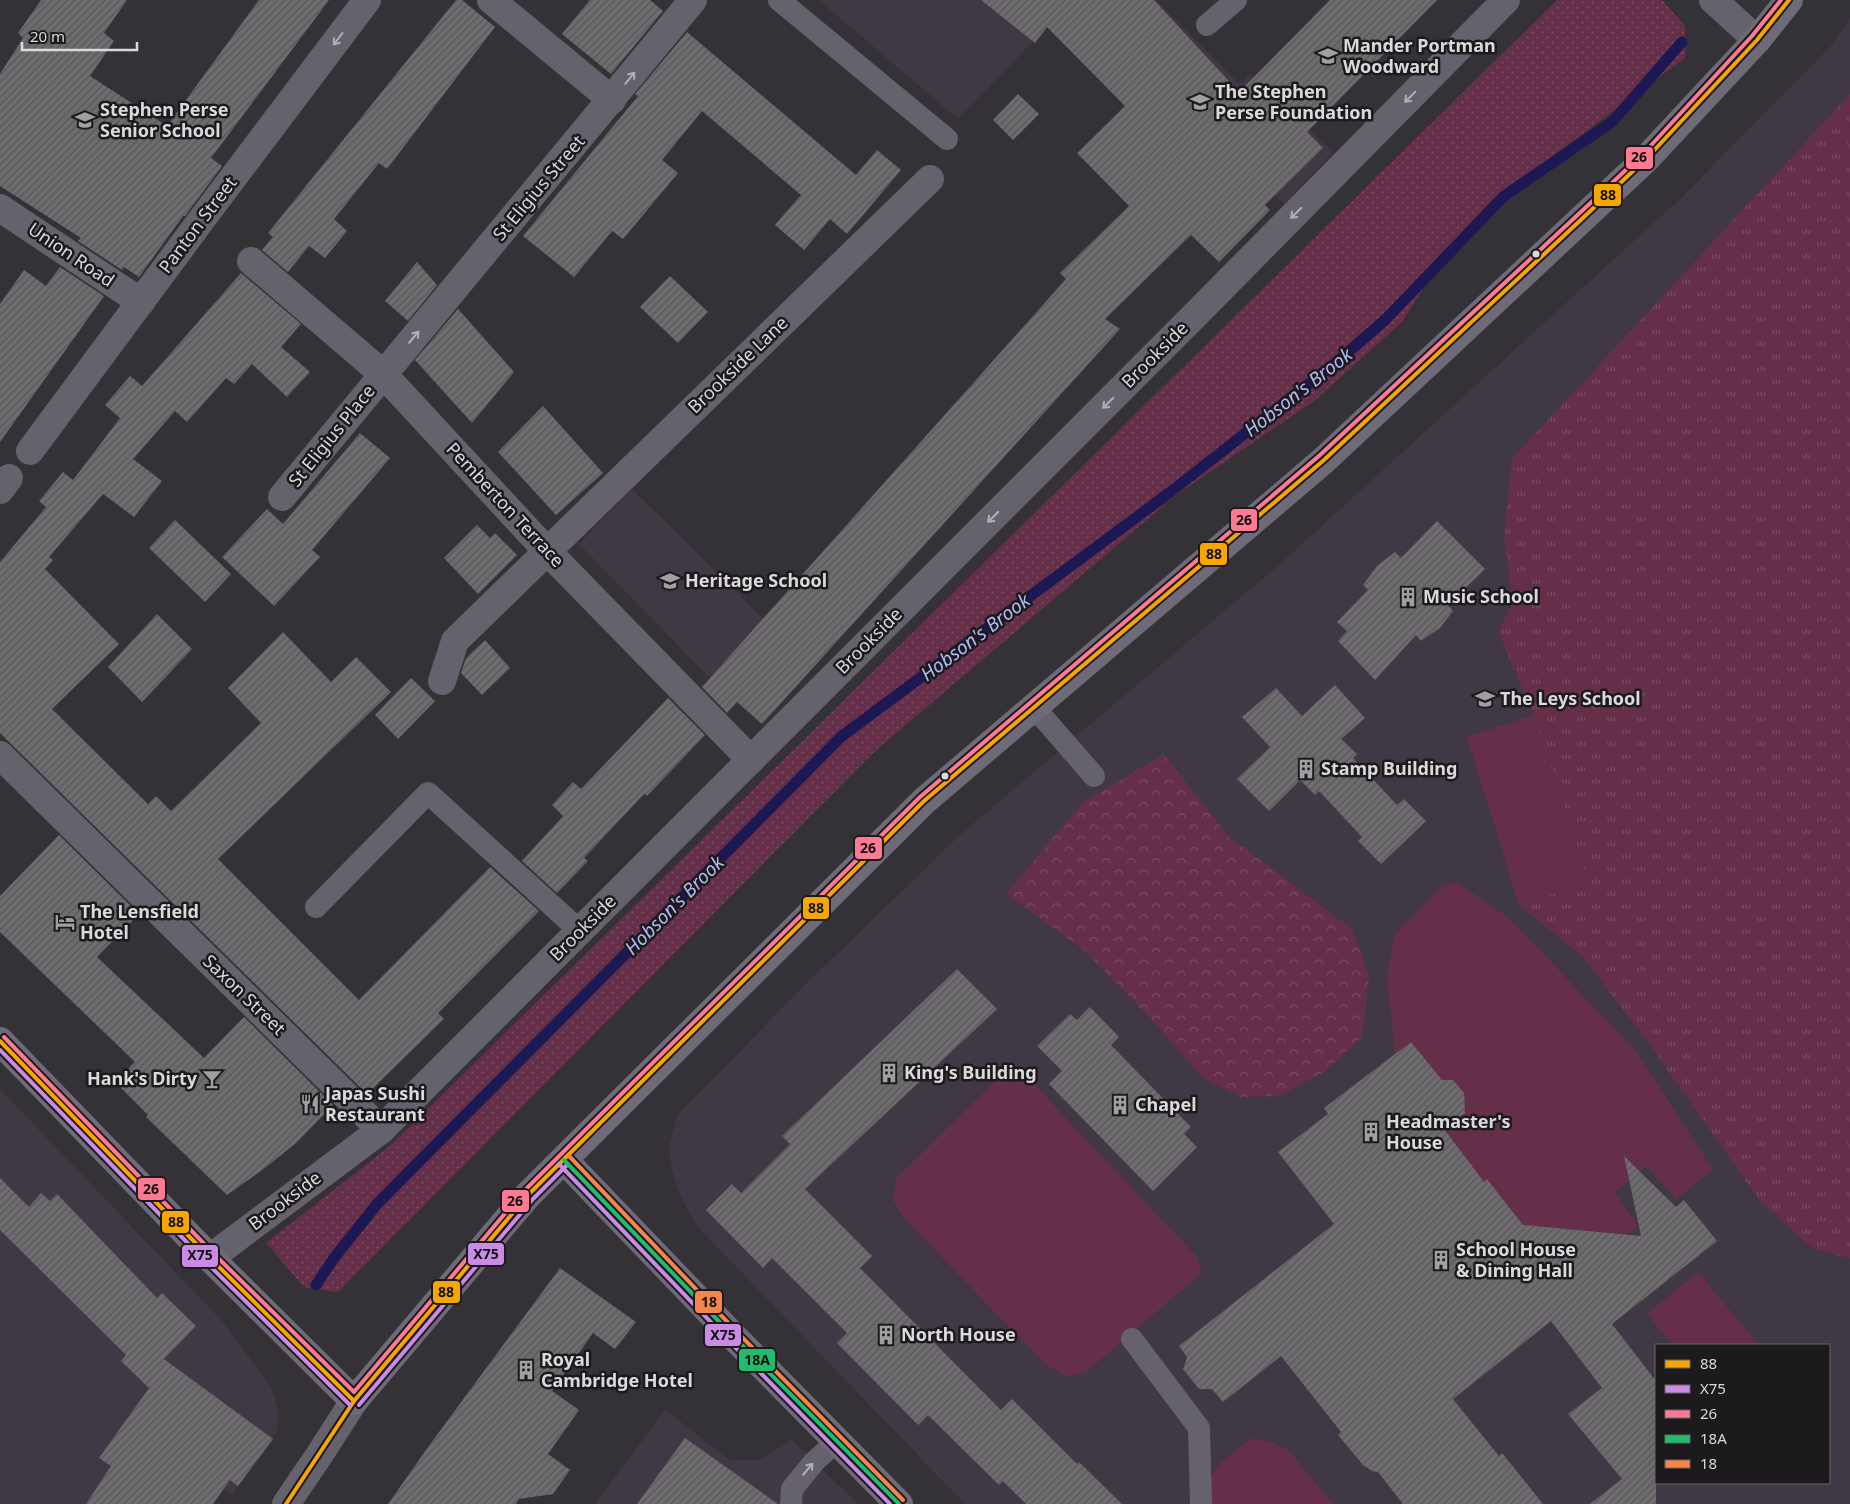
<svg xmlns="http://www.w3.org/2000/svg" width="1850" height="1504" font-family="'Noto Sans',sans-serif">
	<defs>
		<pattern id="forest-crowns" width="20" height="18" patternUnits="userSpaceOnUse" patternTransform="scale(1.25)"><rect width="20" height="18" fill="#652f49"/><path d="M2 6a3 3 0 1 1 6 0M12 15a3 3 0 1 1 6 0" fill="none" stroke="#7a4d63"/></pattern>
		<pattern id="park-tufts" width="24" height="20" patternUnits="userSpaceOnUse" patternTransform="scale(1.25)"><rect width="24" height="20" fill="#652f49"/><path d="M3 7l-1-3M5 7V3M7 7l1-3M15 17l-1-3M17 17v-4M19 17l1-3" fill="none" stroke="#7a4d63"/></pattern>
		<pattern id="garden-dots" width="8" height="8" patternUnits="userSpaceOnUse" patternTransform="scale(1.25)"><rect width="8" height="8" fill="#652f49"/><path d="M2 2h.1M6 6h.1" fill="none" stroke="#7a4d63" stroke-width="1.8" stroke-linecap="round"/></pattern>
		<pattern id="building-hatch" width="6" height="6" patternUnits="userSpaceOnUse" patternTransform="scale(1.25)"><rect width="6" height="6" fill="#6e6c6f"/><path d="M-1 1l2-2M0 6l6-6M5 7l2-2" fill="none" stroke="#585658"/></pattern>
	</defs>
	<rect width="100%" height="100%" fill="#353237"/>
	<g fill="#403844" fill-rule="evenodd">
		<polygon points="819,0 1156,0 1240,85 1249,74 1333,152 1284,204 1220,142 1176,158 1047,27 958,119"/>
		<path d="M1850 18V1504H965L697 1226 680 1195 672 1171 669 1145 678 1114 808 982 962 833 1280 564 1680 199 1831 46ZM1656 1345H1829V1483H1656Z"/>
		<polygon points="632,489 763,618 815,665 762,724 710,678 579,544"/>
		<polygon points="0,1089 222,1321 271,1387 278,1410 277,1431 232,1495 224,1489 213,1504 0,1504"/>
		<polygon points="665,1410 730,1460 759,1460 792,1440 858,1504 595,1504"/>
	</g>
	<g fill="#652f49">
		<polygon points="1534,715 1589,884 1519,905 1467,737"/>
		<polygon points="1458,883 1509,918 1637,1052 1713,1170 1676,1199 1647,1166 1615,1192 1638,1226 1586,1267 1589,1231 1553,1228 1547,1255 1487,1179 1484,1182 1476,1172 1434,1159 1453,1080 1442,1080 1395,1055 1387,974 1395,934 1443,885"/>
		<polygon points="1019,1072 1032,1082 1197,1257 1202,1273 1085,1373 1065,1376 1047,1365 906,1221 893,1201 896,1179 999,1077"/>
		<polygon points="1698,1272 1759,1345 1673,1345 1647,1314"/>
		<polygon points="1252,1438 1273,1442 1289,1451 1333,1504 1212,1504 1206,1484 1221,1462"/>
	</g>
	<polygon fill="url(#forest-crowns)" points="1164,754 1228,836 1352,929 1369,976 1362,1037 1324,1072 1279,1096 1240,1097 1204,1079 1153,1021 1084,950 1006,894 1082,803"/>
	<polygon fill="url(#park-tufts)" points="1850,94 1850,1259 1811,1247 1760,1201 1645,1038 1583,957 1519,905 1589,883 1534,715 1498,632 1513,602 1504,538 1512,459"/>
	<polygon fill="url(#garden-dots)" points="1557,0 1662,0 1685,26 1685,58 1488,204 1441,260 1402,322 1314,401 1176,495 874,752 338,1292 304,1287 266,1243 391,1145"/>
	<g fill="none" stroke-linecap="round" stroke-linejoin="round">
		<polyline stroke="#1c1853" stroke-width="11" points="316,1285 334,1258 377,1204 842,736 1169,493 1338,361 1386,319 1504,196 1612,122 1682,42"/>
	</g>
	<g fill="url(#building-hatch)">
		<polygon points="41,0 127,0 104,33 114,41 90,76 167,126 259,0 329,0 211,158 222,166 185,216 183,216 139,277 124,267 122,270 78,241 81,238 0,186 0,74 23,38 18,33"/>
		<polygon points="456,0 462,0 495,27 387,169 379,163 334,219 347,231 325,258 309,246 288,272 262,250 273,237 268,233"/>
		<polygon points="590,0 650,0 663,11 611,74 562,34"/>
		<polygon points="981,0 1154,0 1239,92 1330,0 1437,0 1307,132 1323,148 1265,205 1270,210 1219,262 1191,235 1105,319 1120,329 762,724 737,702 727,713 702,687 1066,279 1060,273 1129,206 1077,153 1125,106 1047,27 1035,43"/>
		<polygon points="687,32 856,175 877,150 901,170 847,234 830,219 804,250 775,225 801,195 702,111 662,160 678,173 623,239 612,231 574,277 523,236 638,96 635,94"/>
		<polygon points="1018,94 1039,114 1013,140 993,120"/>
		<polygon points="417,262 437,285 408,321 385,301"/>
		<polygon points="60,267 104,296 0,442 0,304 24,270 46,286"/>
		<polygon points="241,273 301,324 281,347 310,372 287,397 252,364 234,384 226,378 187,422 175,411 133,459 162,481 134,517 103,494 49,557 53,560 45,569 119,644 52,709 148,804 156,796 171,811 261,723 228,688 283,632 331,682 356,657 391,692 218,859 359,1000 490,867 539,911 438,1013 444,1019 367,1094 0,733 0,562 46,507 39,501 63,472 73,480 120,418 105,405 130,376 142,386"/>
		<polygon points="670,276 708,312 678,343 640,307"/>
		<polygon points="458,309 514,372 472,423 415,360"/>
		<polygon points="543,406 603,473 556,515 498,452"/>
		<polygon points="360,433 390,458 312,550 320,557 274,606 222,557 267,509 283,524"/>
		<polygon points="175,520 231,574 205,602 149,548"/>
		<polygon points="1437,521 1485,569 1448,605 1453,611 1440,628 1421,641 1416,635 1375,680 1338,641 1347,631 1337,622 1368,590 1363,585 1377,566 1395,552 1401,558"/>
		<polygon points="477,525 490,538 495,533 517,555 478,594 444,558"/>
		<polygon points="157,614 192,649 142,702 108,667"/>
		<polygon points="485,640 510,668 482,695 461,673 466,658"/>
		<polygon points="411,678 435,701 398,739 375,715"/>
		<polygon points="1335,685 1365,718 1341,739 1357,754 1353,758 1397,805 1404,799 1426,821 1381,864 1358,841 1362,837 1319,791 1315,795 1300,780 1269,811 1237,779 1270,747 1242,717 1276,688 1302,716"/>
		<polygon points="668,698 705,735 647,796 644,794 584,858 588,861 557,893 522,861 563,816 552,805 573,782 581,789"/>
		<polygon points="59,835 139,914 97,957 204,1058 244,1017 333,1105 296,1143 265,1168 227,1195 146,1117 148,1115 115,1082 135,1062 0,932 0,896"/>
		<polygon points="957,969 997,1009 805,1189 872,1256 860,1268 1001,1410 1012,1399 1077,1464 1079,1462 1122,1504 1026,1504 1003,1481 999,1485 928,1415 918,1425 837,1343 847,1333 772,1258 763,1268 706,1210 732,1184 741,1193 790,1144 782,1136"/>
		<polygon points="1090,1007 1119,1037 1111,1045 1191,1127 1184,1134 1197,1147 1153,1191 1049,1084 1062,1071 1037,1046 1070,1014 1077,1020"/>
		<polygon points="1411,1042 1442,1080 1453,1080 1464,1093 1465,1113 1444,1129 1484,1182 1487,1179 1523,1225 1641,1236 1624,1156 1676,1207 1684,1200 1717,1241 1612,1324 1656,1381 1656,1504 1590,1504 1622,1479 1568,1414 1602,1388 1551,1321 1453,1399 1499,1456 1502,1453 1543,1504 1403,1504 1378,1472 1372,1471 1363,1465 1338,1435 1341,1432 1281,1356 1223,1402 1212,1389 1199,1389 1183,1369 1187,1357 1179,1346 1334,1224 1278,1152 1328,1114 1324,1108"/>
		<polygon points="0,1178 29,1207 41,1193 50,1201 57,1194 157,1298 162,1293 196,1326 164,1359 273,1439 238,1486 230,1480 213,1504 86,1504 111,1466 99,1458 149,1388 121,1361 126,1355 0,1230"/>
		<polygon points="560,1268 636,1322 615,1349 593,1333 552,1391 579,1410 548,1454 570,1470 553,1494 519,1499 516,1504 388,1504 431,1443"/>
		<polygon points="685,1438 778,1504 637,1504"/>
	</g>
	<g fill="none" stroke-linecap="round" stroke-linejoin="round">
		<g stroke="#65626d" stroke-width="22">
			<polyline points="779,0 947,139"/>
			<polyline points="1207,25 1236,0"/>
			<polyline points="1034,707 1094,776"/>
			<polyline points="316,907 428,793 580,931"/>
			<polyline points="1132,1339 1199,1428 1201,1504"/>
			<polyline points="791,1504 792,1489 814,1462 837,1441"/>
		</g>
		<g stroke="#65626d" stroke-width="28">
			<polyline points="491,0 612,100"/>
			<polyline points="1713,0 1757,40"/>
			<polyline points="0,208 141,302"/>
			<polyline points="251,261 383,374 547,551 751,760"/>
			<polyline points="30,451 202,219 367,0"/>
			<polyline points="0,490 9,478"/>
			<polyline points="282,497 693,0"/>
			<polyline points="442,681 455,641 930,179"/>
			<polyline points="0,755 381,1130"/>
			<polyline points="210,1258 381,1130 1204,306 1506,0"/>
			<polyline points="286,1504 320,1454 354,1401"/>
		</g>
		<g stroke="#6e6a77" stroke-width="28">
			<polyline points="0,1041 210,1258 354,1401 528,1195 924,801 1324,460 1647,158 1757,40 1789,0"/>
			<polyline points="564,1160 732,1335 899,1504"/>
		</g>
		<defs>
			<g id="bus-1">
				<polyline points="0,1041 210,1258 354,1401"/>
				<polyline points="286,1504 354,1401 528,1195 924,801 1324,460 1647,158 1757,40 1789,0"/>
			</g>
			<g id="bus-2">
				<polyline points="0,1050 206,1262 350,1405"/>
				<polyline points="559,1164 727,1339 890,1504"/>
				<polyline points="359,1405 533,1199 568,1164"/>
			</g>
			<polyline id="bus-3" points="4,1037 214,1254 354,1392 524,1191 920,797 1320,455 1643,154 1752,36 1781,0"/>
			<polyline id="bus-4" points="564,1160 732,1335 899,1504"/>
			<polyline id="bus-5" points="569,1156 736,1331 903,1500"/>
		</defs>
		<use href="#bus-1" stroke="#1c1a1d" stroke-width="8"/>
		<use href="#bus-2" stroke="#1c1a1d" stroke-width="8"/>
		<use href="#bus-3" stroke="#1c1a1d" stroke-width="8"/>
		<use href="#bus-4" stroke="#1c1a1d" stroke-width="8"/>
		<use href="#bus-5" stroke="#1c1a1d" stroke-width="8"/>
		<use href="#bus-1" stroke="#f7a600" stroke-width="4"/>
		<use href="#bus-2" stroke="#ca8be6" stroke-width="4"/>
		<use href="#bus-3" stroke="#fe7a93" stroke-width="4"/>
		<use href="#bus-4" stroke="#20bc6c" stroke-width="4"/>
		<use href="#bus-5" stroke="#f8844c" stroke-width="4"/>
	</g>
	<defs><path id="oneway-shaft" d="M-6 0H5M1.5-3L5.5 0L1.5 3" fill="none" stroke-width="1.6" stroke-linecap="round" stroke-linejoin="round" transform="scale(1.25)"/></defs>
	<g stroke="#b2afb6">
		<use href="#oneway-shaft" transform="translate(338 39) rotate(127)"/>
		<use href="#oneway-shaft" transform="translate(630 78) rotate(-51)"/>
		<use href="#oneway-shaft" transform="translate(1410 97) rotate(135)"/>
		<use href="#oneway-shaft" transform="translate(1296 213) rotate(135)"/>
		<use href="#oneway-shaft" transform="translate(414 337) rotate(-50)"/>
		<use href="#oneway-shaft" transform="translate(1108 403) rotate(135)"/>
		<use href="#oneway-shaft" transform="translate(993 517) rotate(135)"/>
		<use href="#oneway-shaft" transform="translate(808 1469) rotate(-50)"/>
	</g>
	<defs>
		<symbol id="school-bare" viewBox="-9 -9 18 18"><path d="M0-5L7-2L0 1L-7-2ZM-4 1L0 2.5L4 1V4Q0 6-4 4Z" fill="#a29fa3" stroke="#1c1a1d" stroke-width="2.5" paint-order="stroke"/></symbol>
		<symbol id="building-bare" viewBox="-9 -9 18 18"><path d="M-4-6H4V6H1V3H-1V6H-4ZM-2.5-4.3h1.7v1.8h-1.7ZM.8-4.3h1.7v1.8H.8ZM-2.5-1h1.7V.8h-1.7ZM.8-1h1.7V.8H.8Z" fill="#a29fa3" stroke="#1c1a1d" stroke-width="2.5" paint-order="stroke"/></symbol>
		<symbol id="hotel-bare" viewBox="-9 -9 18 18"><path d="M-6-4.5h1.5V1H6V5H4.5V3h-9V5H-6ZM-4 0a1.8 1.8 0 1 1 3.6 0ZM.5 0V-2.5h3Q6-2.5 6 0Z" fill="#a29fa3" stroke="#1c1a1d" stroke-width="2.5" paint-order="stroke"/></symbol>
		<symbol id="bar-bare" viewBox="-9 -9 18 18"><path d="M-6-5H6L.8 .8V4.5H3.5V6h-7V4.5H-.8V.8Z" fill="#a29fa3" stroke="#1c1a1d" stroke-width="2.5" paint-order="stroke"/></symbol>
		<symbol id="restaurant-bare" viewBox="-9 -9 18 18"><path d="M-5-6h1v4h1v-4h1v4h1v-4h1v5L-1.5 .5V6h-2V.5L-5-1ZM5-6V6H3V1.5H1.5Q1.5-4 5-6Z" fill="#a29fa3" stroke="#1c1a1d" stroke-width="2.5" paint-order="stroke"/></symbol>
	</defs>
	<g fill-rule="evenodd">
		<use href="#school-bare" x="1314" y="42" width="28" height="28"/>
		<use href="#school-bare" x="1186" y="88" width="28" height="28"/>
		<use href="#school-bare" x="71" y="106" width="28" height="28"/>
		<use href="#school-bare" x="656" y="567" width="28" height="28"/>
		<use href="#building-bare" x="1394" y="583" width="28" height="28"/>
		<use href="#school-bare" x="1471" y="685" width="28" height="28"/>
		<use href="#building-bare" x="1292" y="755" width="28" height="28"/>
		<use href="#hotel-bare" x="51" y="908" width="28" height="28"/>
		<use href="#building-bare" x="875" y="1059" width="28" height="28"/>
		<use href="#bar-bare" x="198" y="1065" width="28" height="28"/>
		<use href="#restaurant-bare" x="296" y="1090" width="28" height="28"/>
		<use href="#building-bare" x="1106" y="1091" width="28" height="28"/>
		<use href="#building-bare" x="1357" y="1118" width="28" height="28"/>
		<use href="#building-bare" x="1427" y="1246" width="28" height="28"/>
		<use href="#building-bare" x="872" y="1321" width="28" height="28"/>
		<use href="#building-bare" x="512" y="1356" width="28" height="28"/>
	</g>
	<g fill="#dcd9dd" stroke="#1c1a1d" stroke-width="2">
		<circle cx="1536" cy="254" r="4.5"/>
		<circle cx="945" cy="776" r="4.5"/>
	</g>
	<g text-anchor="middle" stroke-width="5" stroke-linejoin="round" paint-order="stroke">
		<g font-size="18" font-weight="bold" fill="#dcd9dd" stroke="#1c1a1d" text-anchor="start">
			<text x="1343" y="52">Mander Portman<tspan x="1343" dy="21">Woodward</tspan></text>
			<text x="1215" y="98">The Stephen<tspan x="1215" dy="21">Perse Foundation</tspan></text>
			<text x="100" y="116">Stephen Perse<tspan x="100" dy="21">Senior School</tspan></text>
			<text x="685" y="587">Heritage School</text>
			<text x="1423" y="603">Music School</text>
			<text x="1500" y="705">The Leys School</text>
			<text x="1321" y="775">Stamp Building</text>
			<text x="80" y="918">The Lensfield<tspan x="80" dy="21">Hotel</tspan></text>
			<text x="904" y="1079">King's Building</text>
			<text x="197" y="1085" text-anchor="end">Hank's Dirty</text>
			<text x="325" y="1100">Japas Sushi<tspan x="325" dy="21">Restaurant</tspan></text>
			<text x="1135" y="1111">Chapel</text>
			<text x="1386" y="1128">Headmaster's<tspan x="1386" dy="21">House</tspan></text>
			<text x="1456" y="1256">School House<tspan x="1456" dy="21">&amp; Dining Hall</tspan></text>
			<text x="901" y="1341">North House</text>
			<text x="541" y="1366">Royal<tspan x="541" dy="21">Cambridge Hotel</tspan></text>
		</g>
		<g font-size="18" fill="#dcd9dd" stroke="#1c1a1d">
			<text transform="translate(539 188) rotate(-50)" y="6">St Eligius Street</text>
			<text transform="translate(198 225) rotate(-53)" y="6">Panton Street</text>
			<text transform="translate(71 255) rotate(34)" y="6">Union Road</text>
			<text transform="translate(1155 355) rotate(-45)" y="6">Brookside</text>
			<text transform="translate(738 365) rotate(-44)" y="6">Brookside Lane</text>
			<text transform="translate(332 436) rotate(-51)" y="6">St Eligius Place</text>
			<text transform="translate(505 505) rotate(47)" y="6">Pemberton Terrace</text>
			<text transform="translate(869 641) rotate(-45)" y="6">Brookside</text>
			<text transform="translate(583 928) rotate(-45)" y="6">Brookside</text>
			<text transform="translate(244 995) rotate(44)" y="6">Saxon Street</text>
			<text transform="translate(285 1201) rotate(-37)" y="6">Brookside</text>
		</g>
		<g font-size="19" font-style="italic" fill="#b2bbf7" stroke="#1c1a1d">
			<text transform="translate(1298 392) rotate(-38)" y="7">Hobson's Brook</text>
			<text transform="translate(975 637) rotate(-37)" y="7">Hobson's Brook</text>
			<text transform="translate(674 905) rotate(-45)" y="7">Hobson's Brook</text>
		</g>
	</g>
	<g stroke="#1c1a1d" stroke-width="2">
		<rect x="1625" y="146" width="29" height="24" rx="5" fill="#fe7a93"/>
		<rect x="1593" y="183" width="29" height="24" rx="5" fill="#f7a600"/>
		<rect x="1230" y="508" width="28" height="24" rx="5" fill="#fe7a93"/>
		<rect x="1199" y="542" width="29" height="24" rx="5" fill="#f7a600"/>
		<rect x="854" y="836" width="29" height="24" rx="5" fill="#fe7a93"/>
		<rect x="802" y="896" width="28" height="24" rx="5" fill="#f7a600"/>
		<rect x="137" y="1177" width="29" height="24" rx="5" fill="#fe7a93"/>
		<rect x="501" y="1189" width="29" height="24" rx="5" fill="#fe7a93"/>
		<rect x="161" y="1210" width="29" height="24" rx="5" fill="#f7a600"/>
		<rect x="467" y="1242" width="38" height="24" rx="5" fill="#ca8be6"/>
		<rect x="181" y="1244" width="38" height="24" rx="5" fill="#ca8be6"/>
		<rect x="432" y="1280" width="29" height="24" rx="5" fill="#f7a600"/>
		<rect x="694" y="1290" width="29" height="24" rx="5" fill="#f8844c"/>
		<rect x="704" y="1323" width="38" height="24" rx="5" fill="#ca8be6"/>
		<rect x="738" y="1348" width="38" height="24" rx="5" fill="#20bc6c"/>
	</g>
	<g font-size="14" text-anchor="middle" font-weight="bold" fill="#111">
		<text x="1639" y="162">26</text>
		<text x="1608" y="200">88</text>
		<text x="1244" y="525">26</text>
		<text x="1214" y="559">88</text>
		<text x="868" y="853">26</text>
		<text x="816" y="913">88</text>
		<text x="151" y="1194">26</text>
		<text x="515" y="1206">26</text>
		<text x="176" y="1227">88</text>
		<text x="486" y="1259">X75</text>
		<text x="200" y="1260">X75</text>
		<text x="446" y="1297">88</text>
		<text x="709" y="1307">18</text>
		<text x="723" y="1340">X75</text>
		<text x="757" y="1365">18A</text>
	</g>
	<rect x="1655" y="1344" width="175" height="140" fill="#1c1a1d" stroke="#69666a"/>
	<rect x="1665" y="1360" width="25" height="8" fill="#f7a600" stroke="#69666a"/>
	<text x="1700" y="1369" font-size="15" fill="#dcd9dd">88</text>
	<rect x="1665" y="1385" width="25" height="8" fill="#ca8be6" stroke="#69666a"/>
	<text x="1700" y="1394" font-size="15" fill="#dcd9dd">X75</text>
	<rect x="1665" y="1410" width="25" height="8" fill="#fe7a93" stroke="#69666a"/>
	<text x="1700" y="1419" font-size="15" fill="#dcd9dd">26</text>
	<rect x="1665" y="1435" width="25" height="8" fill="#20bc6c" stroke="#69666a"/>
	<text x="1700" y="1444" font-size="15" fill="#dcd9dd">18A</text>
	<rect x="1665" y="1460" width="25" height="8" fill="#f8844c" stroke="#69666a"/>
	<text x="1700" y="1469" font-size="15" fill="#dcd9dd">18</text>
	<path d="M22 42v8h115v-8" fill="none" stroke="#dcd9dd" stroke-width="2.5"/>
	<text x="30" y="42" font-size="15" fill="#dcd9dd" stroke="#1c1a1d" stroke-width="4" paint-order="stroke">20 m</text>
</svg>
